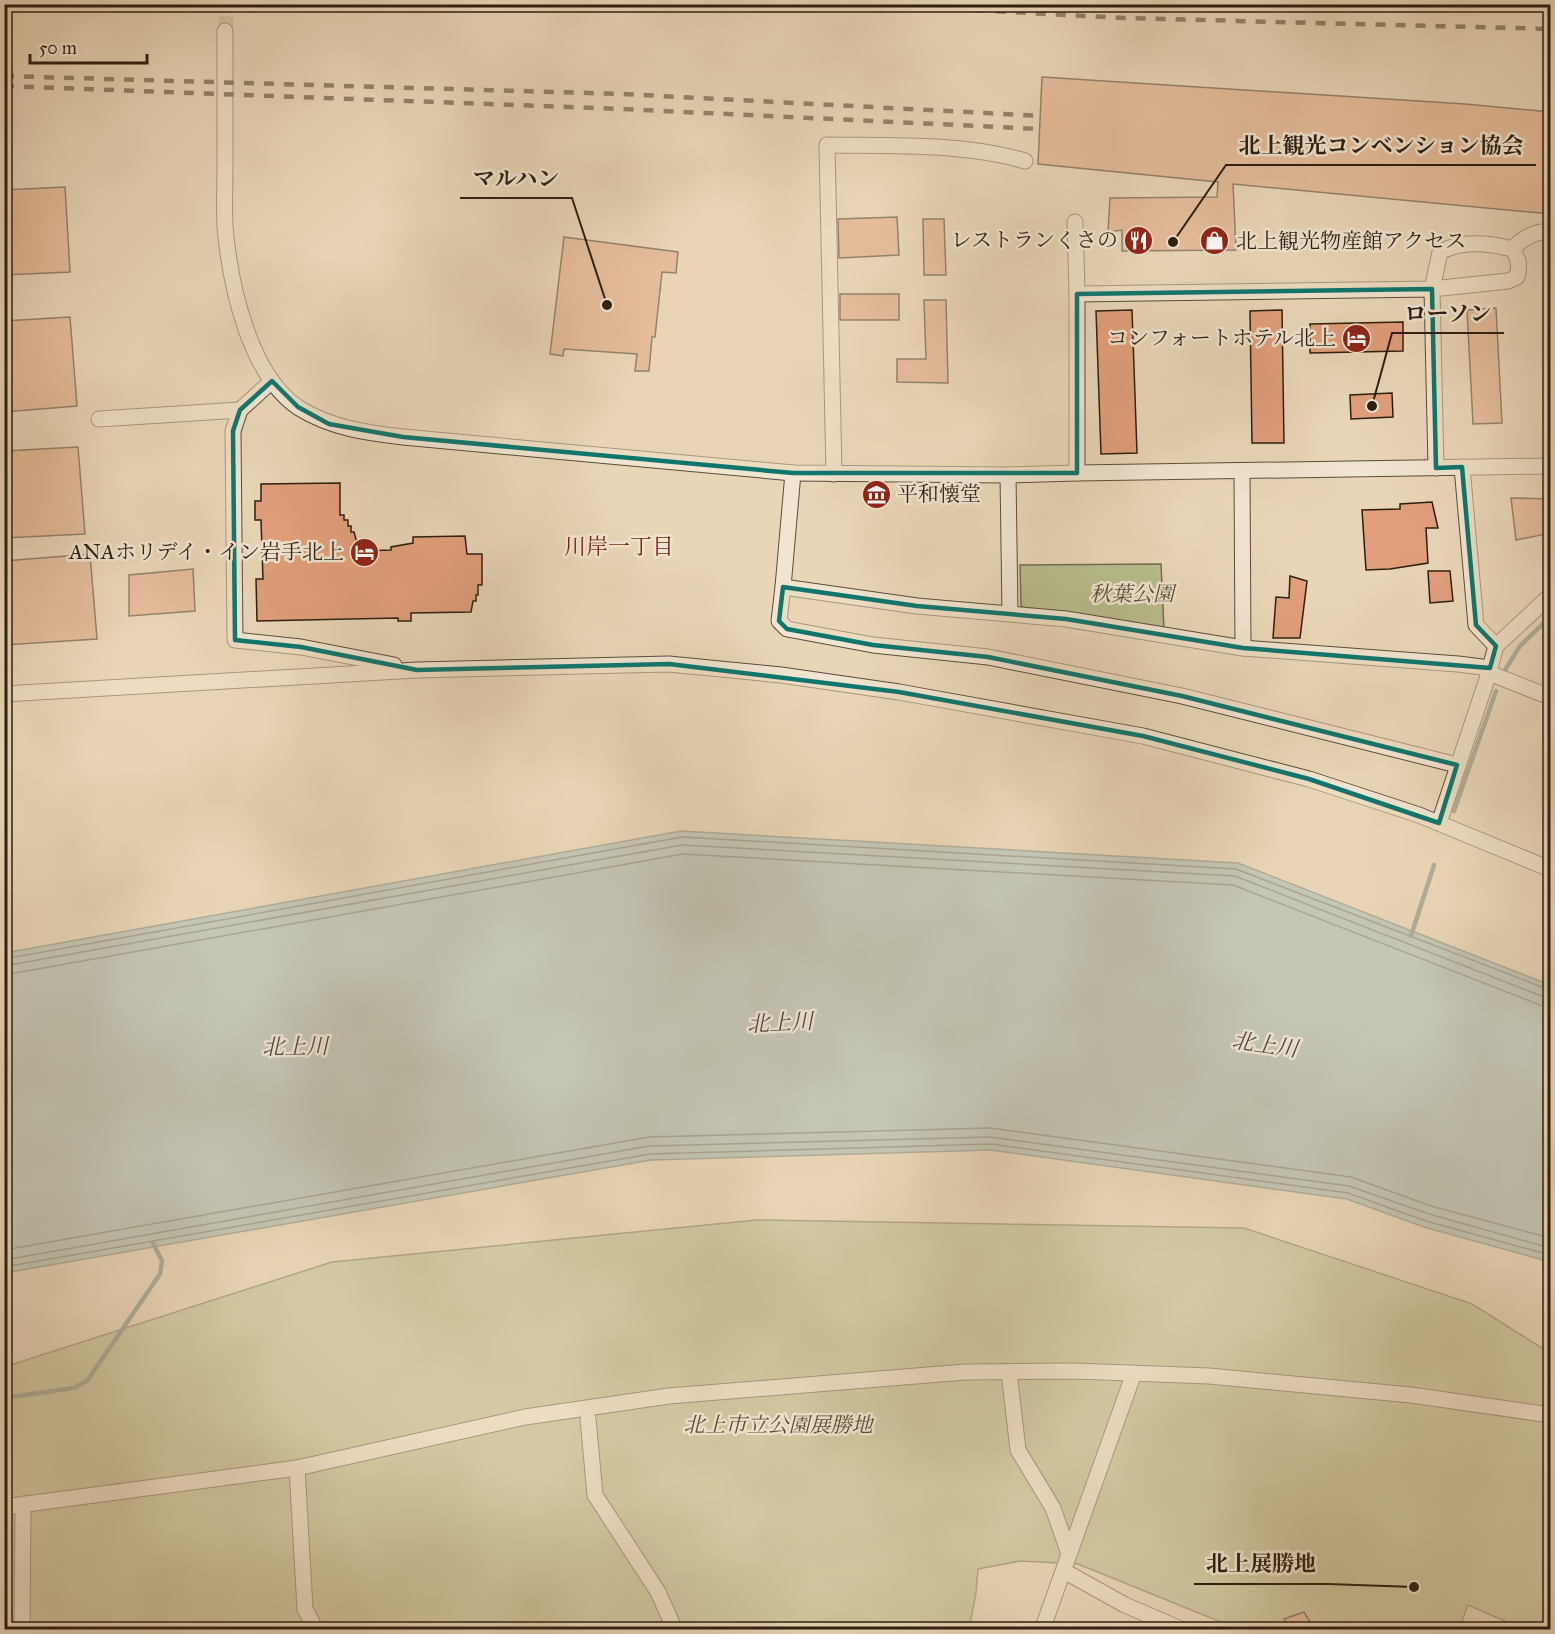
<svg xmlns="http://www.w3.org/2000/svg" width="1555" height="1634" font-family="'IM FELL Great Primer','Noto Serif JP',serif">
	<rect width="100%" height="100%" fill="#e9d6b7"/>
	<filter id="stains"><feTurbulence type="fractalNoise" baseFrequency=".00333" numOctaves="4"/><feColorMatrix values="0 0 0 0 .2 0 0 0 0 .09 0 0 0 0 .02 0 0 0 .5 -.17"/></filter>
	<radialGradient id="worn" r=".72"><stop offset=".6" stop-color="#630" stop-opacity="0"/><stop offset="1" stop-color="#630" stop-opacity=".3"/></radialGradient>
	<g fill="#b8bd8d" stroke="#726e4f" stroke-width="1.5">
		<polygon points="1161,564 1164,630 1021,607 1020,565"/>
		<polygon points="757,1220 1244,1228 1472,1304 1550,1353 1550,1629 1523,1629 1468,1605 1459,1629 1238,1629 1078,1564 1020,1561 978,1569 976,1593 969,1629 5,1629 4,1367 332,1262"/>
	</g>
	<polygon fill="#99b7b5" stroke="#6d7a73" stroke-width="1.5" points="681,831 1238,863 1550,985 1550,1262 1424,1227 1347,1199 991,1150 651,1160 5,1273 5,953"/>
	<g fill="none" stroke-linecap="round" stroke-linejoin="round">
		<g stroke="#626b63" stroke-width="1.5">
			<polyline points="4,959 682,837 1236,869 1550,990"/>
			<polyline points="4,966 682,845 1235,876 1544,997 1550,998"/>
			<polyline points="4,975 683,854 1233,885 1540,1005 1550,1007"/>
			<polyline points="4,1250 649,1137 991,1128 1351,1177 1431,1206 1550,1238"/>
			<polyline points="4,1260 649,1146 991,1137 1349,1186 1429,1214 1550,1248"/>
			<polyline points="4,1267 650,1154 991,1144 1348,1193 1426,1221 1550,1255"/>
		</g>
		<g stroke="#6d7a73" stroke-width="4.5">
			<polyline points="1505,670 1520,646 1550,617"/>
			<polyline points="1454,811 1496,691"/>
			<polyline points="1411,936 1434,865"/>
			<polyline points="4,1398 74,1388 87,1381 160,1274 162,1261 153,1243"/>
		</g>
	</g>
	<g fill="#e19f7b" stroke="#2c1f11" stroke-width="1.5">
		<polygon points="1042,77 1465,104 1551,112 1551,214 1233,184 1236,250 1122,251 1122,230 1108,232 1110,198 1217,197 1218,182 1038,164"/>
		<polygon points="65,187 70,272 4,275 4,190"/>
		<polygon points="897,217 899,255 839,258 838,219"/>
		<polygon points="923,219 944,219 946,275 924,275"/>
		<polygon points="564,237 678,252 676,273 662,272 655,337 652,337 649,371 635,371 637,354 564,349 563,356 550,354"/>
		<rect x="840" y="294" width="59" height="26"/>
		<polygon points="924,300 946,300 948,383 897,382 897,359 926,359"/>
		<polygon points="1496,308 1502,423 1473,424 1467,310"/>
		<polygon points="1132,310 1137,453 1101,454 1096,311"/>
		<polygon points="1282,310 1284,443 1252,443 1250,311"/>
		<polygon points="70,317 77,406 4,412 4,321"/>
		<polygon points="1403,322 1403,351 1310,353 1310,324"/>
		<polygon points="1392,393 1393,417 1351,419 1350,395"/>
		<polygon points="78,447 85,534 4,538 4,451"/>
		<polygon points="340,483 340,515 344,515 344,520 348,520 348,526 351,526 351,532 354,532 357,543 360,544 360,551 391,550 391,547 413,543 413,537 465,536 467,554 482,554 482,585 478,585 478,595 476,595 476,601 473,601 471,612 411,613 411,621 398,621 398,618 257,621 256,579 263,579 261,520 255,520 255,501 261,501 261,484"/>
		<polygon points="1511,498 1551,499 1551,533 1516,540"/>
		<polygon points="1432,502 1438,528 1426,528 1428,563 1390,569 1366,570 1362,510 1400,509 1400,504"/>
		<polygon points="90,554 97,639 4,645 4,561"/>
		<polygon points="193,569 195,611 129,616 129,575"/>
		<polygon points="1428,571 1450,571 1453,601 1430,603"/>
		<polygon points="1290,576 1307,581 1300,638 1273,638 1276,597 1289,598"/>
		<polygon points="1304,1612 1314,1629 1287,1629 1284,1619"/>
	</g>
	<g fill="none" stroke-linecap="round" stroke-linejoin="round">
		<polyline stroke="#c3b196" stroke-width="15" stroke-dasharray="15 8" stroke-linecap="butt" points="225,31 227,4"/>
		<defs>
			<g id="minor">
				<path d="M225 31C225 75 225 119 225 163 225 184 224 206 225 227 230 284 249 375 299 408 331 428 367 433 403 437L793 473 1008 475 1077 473 1550 466"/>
				<polyline points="1075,222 1077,294 1077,473"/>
				<path d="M1512 249C1524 237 1534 232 1550 231"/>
				<path d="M1077 294 1432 289 1508 281 1517 277C1520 265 1519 259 1512 249 1489 243 1462 240 1440 252L1432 289 1436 468"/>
				<polyline points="272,381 240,410 233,431 235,640 301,647 394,665"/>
				<polyline points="99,419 240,410"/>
				<polyline points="1462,467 1476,625 1496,646"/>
				<polyline points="1242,471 1243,648"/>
				<polyline points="793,473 783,587 779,621 787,629 873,645 988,657 1182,696 1457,765"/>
				<path d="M834 474 827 145C890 146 965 143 1025 161"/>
				<polyline points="1008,475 1010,614"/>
				<polyline points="783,587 917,606 1066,619 1243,648 1458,664 1490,668 1496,646 1550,596"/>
				<polyline points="4,694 417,670 669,664 781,675 899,692 1143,736 1309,779 1419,815 1550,869"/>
				<polyline points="1439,823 1489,673 1550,697"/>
				<polyline points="1009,1372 1018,1450 1053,1508 1069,1554"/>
				<polyline points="588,1419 595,1495 658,1592 675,1630"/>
				<polyline points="297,1468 305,1609 316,1630"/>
				<polyline points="4,1507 297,1468 525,1417 669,1396 965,1372 1075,1371 1209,1376 1411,1395 1550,1415"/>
				<polyline points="1064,1571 1125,1605 1183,1630"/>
				<polyline points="22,1630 23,1504"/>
				<polyline points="1042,1630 1134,1373"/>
			</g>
		</defs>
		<use href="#minor" stroke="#5b4d3a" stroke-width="17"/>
		<use href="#minor" stroke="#f1e4d0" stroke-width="15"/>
		<g stroke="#2c1f11" stroke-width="4.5" stroke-dasharray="10 10" stroke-linecap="butt">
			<polyline points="856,4 1124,18 1550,29"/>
			<polyline points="1516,4 1550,5"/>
			<polyline points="4,76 623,94 1043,116"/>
			<polyline points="4,86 622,109 1041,129"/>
		</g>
	</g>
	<path d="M0 0H1555V1634H0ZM1432 289 1436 468 1462 467 1476 625 1496 646 1490 668 1243 648 1066 619 917 606 783 587 779 621 787 629 873 645 988 657 1182 696 1457 765 1439 823 1309 779 1143 736 899 692 669 664 417 670 301 647 235 640 233 431 240 410 272 381 298 407 329 424 403 437 793 473H1077V294Z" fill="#e9d6b7" fill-opacity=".55" fill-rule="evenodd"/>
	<path fill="none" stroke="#0f766e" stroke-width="4.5" stroke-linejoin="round" d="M1432 289 1436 468 1462 467 1476 625 1496 646 1490 668 1243 648 1066 619 917 606 783 587 779 621 787 629 873 645 988 657 1182 696 1457 765 1439 823 1309 779 1143 736 899 692 669 664 417 670 301 647 235 640 233 431 240 410 272 381 298 407 329 424 403 437 793 473H1077V294Z"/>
	<defs>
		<symbol id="restaurant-disc" viewBox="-11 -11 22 22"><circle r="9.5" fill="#8f2418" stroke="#f1e4d0"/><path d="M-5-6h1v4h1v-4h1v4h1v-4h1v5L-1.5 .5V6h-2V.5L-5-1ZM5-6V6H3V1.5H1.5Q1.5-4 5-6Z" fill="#fff"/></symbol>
		<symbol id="shop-disc" viewBox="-11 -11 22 22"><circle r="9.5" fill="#8f2418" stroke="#f1e4d0"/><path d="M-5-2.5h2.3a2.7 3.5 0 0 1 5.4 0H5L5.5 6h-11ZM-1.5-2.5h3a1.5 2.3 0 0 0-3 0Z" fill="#fff"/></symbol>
		<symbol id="hotel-disc" viewBox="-11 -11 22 22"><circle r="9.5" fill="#8f2418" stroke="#f1e4d0"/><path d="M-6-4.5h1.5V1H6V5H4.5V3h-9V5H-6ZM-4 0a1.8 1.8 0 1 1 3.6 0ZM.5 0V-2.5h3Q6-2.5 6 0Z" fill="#fff"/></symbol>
		<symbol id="museum-disc" viewBox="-11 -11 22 22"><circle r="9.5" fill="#8f2418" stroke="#f1e4d0"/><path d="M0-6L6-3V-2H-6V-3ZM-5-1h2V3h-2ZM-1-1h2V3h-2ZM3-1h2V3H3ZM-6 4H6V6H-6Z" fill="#fff"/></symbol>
	</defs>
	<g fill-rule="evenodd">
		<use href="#restaurant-disc" x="1122" y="224" width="33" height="33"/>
		<use href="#shop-disc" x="1198" y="224" width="33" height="33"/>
		<use href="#hotel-disc" x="1340" y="322" width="33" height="33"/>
		<use href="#museum-disc" x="860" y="478" width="33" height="33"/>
		<use href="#hotel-disc" x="348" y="536" width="33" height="33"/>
	</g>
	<g text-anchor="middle" stroke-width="5" stroke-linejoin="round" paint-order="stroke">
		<g font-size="21" fill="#2c1f11" stroke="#f1e4d0" text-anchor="end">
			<text x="1118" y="247">レストランくさの</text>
			<text x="1236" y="248" text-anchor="start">北上観光物産館アクセス</text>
			<text x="1336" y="345">コンフォートホテル北上</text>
			<text x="897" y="501" text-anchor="start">平和懐堂</text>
			<text x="344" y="559">ANAホリデイ・イン岩手北上</text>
		</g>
		<g font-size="21" font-style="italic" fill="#564e36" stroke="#f1e4d0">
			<text x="1132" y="601">秋葉公園</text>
			<text x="778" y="1432">北上市立公園展勝地</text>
		</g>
		<g font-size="22" fill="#7a1f14" stroke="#f1e4d0">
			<text x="619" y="554">川岸一丁目</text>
		</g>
		<g font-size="22" font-style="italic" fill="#4d4d42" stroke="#f1e4d0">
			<text transform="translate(780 1022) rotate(-3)" y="8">北上川</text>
			<text transform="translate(1265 1044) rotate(8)" y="8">北上川</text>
			<text transform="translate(295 1046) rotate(-1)" y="8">北上川</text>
		</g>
	</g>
	<path fill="none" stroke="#2c1f11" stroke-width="2" d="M1173 242L1226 165H1536M607 305L572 198H460M1372 406L1392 333H1504M1414 1587L1328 1584H1194"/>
	<g fill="#2c1f11" stroke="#f1e4d0" stroke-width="2">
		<circle cx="1173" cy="242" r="6"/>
		<circle cx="607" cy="305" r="6"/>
		<circle cx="1372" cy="406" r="6"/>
		<circle cx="1414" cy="1587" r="6"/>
	</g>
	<g font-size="22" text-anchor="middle" font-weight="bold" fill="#2c1f11" stroke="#f1e4d0" stroke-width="5" stroke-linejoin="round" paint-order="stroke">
		<text x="1381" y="153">北上観光コンベンション協会</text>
		<text x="516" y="186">マルハン</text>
		<text x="1448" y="321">ローソン</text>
		<text x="1261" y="1571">北上展勝地</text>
	</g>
	<rect width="1555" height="1634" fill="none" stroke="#e9d6b7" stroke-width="24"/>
	<rect x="6" y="6" width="1543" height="1622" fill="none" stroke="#2c1f11" stroke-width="3"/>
	<rect x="12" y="12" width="1531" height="1610" fill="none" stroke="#2c1f11" stroke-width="1.5"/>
	<path d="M30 54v9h117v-9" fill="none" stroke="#2c1f11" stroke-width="3"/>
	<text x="39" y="54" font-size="18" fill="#2c1f11" stroke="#f1e4d0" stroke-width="4.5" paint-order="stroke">50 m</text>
	<rect width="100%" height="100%" filter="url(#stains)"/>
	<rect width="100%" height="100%" fill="url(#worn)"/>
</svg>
